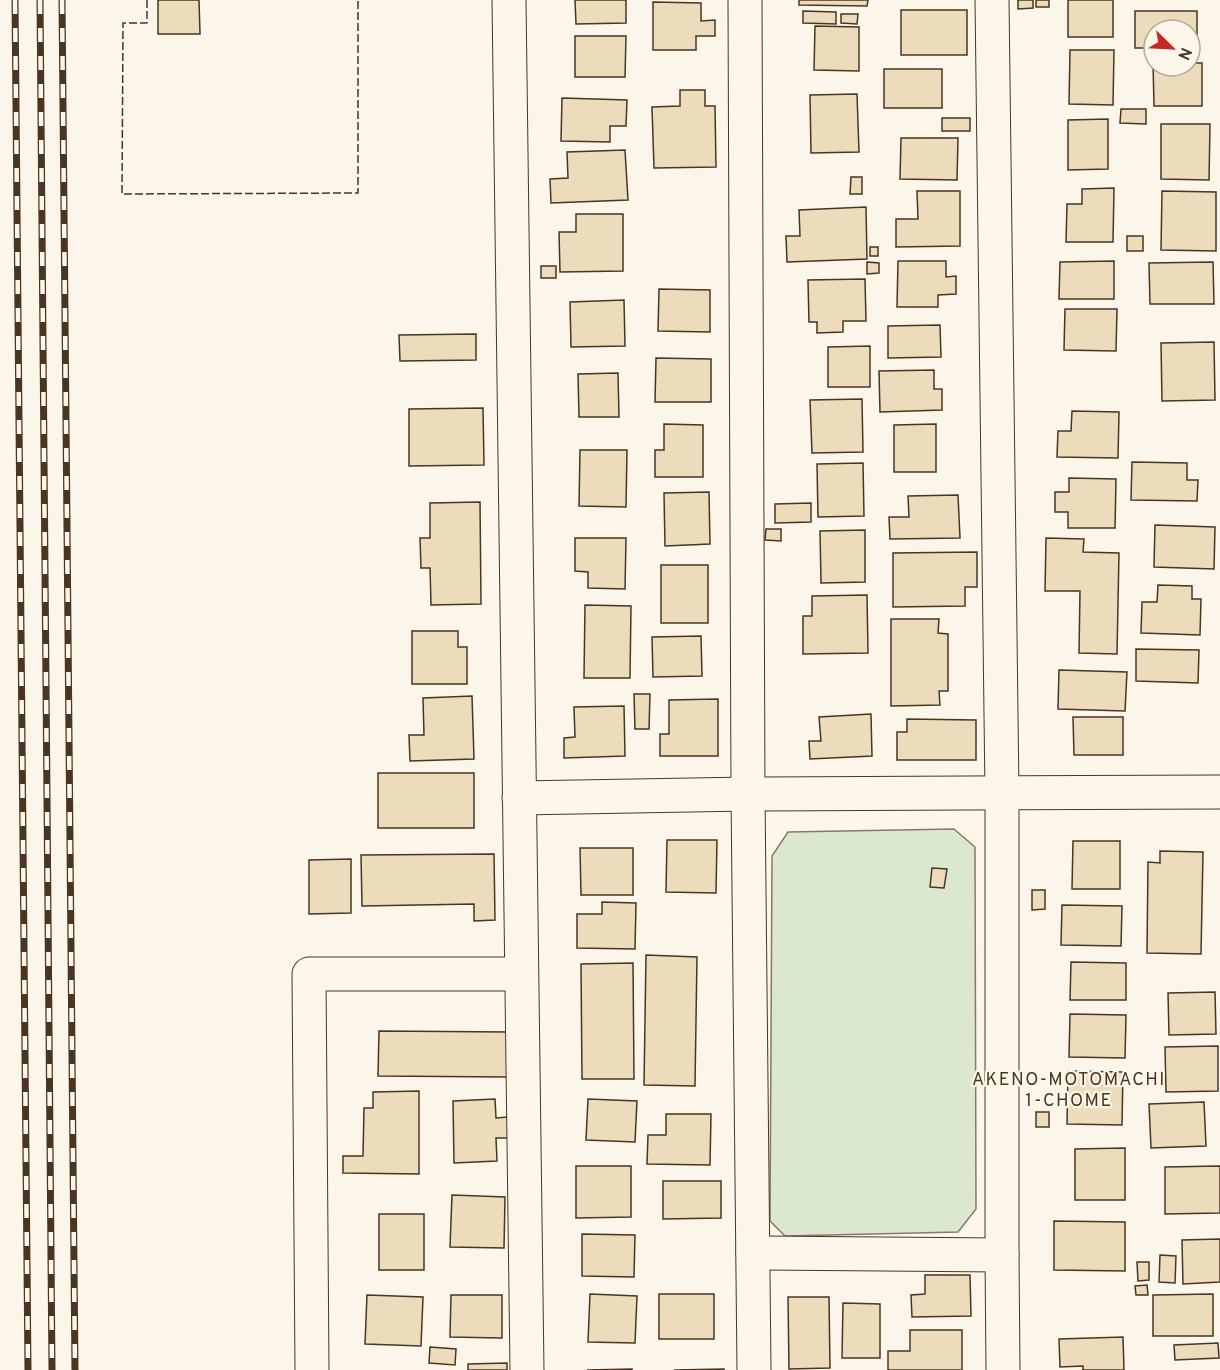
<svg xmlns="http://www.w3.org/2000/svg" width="1220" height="1370" font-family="Overpass,sans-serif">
	<rect width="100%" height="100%" fill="#fbf6e9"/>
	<polygon fill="#dce7d0" stroke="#887966" stroke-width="1.5" points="954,829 975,847 976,1209 958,1232 785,1236 770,1221 772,856 788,832"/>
	<g fill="#ecdcbc" stroke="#4a3520" stroke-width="1.5">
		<polygon points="158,0 199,0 200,34 158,34"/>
		<polygon points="575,0 626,0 626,23 576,24"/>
		<polygon points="799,0 868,0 867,6 799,5"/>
		<polygon points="1018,0 1033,0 1033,8 1018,9"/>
		<rect x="1036" y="0" width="13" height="7"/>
		<rect x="1068" y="0" width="45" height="37"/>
		<polygon points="653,2 701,3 701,21 715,20 715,36 696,36 696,50 653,50"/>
		<rect x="901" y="10" width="66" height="45"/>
		<polygon points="803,11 836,12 836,24 803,23"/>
		<polygon points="1135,11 1197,11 1197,47 1190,47 1190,30 1154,30 1154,48 1135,48"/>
		<polygon points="841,14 858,14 857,24 841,23"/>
		<polygon points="815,26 859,27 859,71 814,70"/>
		<polygon points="575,36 626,36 625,77 575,77"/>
		<polygon points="1070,50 1114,50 1113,105 1069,104"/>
		<polygon points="1153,63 1154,66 1190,66 1190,63 1202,63 1202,106 1154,106"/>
		<rect x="884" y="69" width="58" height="39"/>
		<polygon points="680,90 705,90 705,106 715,106 716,167 654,168 652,107 680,106"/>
		<polygon points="857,94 859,152 811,153 810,95"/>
		<polygon points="562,98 627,100 626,126 610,126 610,142 561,141"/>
		<polygon points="1121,109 1146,109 1146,124 1120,123"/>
		<rect x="942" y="118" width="28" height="13"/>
		<polygon points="1108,119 1108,169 1068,170 1068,120"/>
		<polygon points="1161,124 1210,124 1209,180 1161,179"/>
		<polygon points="901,138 958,138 957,180 900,179"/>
		<polygon points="625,150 628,200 551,203 550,179 568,178 567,152"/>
		<polygon points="851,177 862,177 862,194 850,194"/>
		<polygon points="1114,188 1113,242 1066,242 1067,204 1082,204 1082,189"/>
		<polygon points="917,191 960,191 960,246 896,247 896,219 918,219"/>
		<polygon points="1162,191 1216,192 1216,251 1161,250"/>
		<polygon points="866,207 867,259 787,262 786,236 800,236 799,210"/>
		<polygon points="576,214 623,214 623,271 560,272 559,232 576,232"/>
		<rect x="1127" y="236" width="16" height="15"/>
		<rect x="870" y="247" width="8" height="9"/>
		<polygon points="898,261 946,261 946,277 956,276 956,294 938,295 938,307 897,307"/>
		<polygon points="1114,261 1114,299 1059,299 1060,262"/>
		<polygon points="867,262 879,263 879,273 867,274"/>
		<polygon points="1213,262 1214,304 1150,304 1149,263"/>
		<rect x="541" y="266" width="15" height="12"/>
		<polygon points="865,279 866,321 843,321 843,332 817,333 817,322 809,322 808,280"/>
		<polygon points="659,289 710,290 710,332 658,331"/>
		<polygon points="624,300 625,346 571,347 570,302"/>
		<polygon points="1065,309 1117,309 1116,351 1064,350"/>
		<polygon points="940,325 941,357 888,358 888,326"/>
		<polygon points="476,334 476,360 400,361 399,335"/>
		<polygon points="1214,342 1215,400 1162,401 1161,343"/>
		<polygon points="870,346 870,387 828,387 828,347"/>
		<polygon points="656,358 711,359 711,402 655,402"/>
		<polygon points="934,370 934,389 942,389 942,410 880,412 879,371"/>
		<polygon points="618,373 619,417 579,417 578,374"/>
		<polygon points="862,399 863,452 812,453 810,400"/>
		<polygon points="483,408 484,465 409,466 409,409"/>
		<polygon points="1072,411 1119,412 1118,458 1057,457 1058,431 1071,431"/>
		<polygon points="664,424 703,425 703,477 655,477 655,450 664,450"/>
		<polygon points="936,424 936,472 894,472 894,425"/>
		<polygon points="580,450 627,450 626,507 579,506"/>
		<polygon points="1132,462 1187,463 1187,480 1198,480 1197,501 1131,500"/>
		<polygon points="863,463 864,516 818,517 817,464"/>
		<polygon points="1069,478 1116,479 1115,528 1068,528 1068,512 1055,512 1055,492 1069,492"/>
		<polygon points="709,492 710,544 665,546 664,493"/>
		<polygon points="958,495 960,538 890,539 889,517 909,517 908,496"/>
		<polygon points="480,502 481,604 431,605 430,568 421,568 420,538 430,538 430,503"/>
		<polygon points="811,503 811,522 775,523 775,504"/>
		<polygon points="1155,525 1215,527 1214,569 1154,567"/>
		<polygon points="766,529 781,529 781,541 765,540"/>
		<polygon points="865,530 865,582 821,583 820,531"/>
		<polygon points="575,538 626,538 625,589 588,588 588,572 575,571"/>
		<polygon points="1046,538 1084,539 1083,552 1119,553 1117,654 1079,653 1080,591 1045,591"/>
		<polygon points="977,552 977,587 965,587 965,606 893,607 893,553"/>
		<rect x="661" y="565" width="47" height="58"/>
		<polygon points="1158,585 1192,586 1192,599 1201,599 1200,635 1141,633 1142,602 1157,602"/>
		<polygon points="867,595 868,653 803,654 803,616 812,616 812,596"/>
		<polygon points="585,605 631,606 630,678 584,678"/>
		<polygon points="891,619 939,619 938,633 948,634 948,691 939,691 940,705 891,706"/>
		<polygon points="412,631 458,631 458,647 467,647 467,684 412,684"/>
		<polygon points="701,636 702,676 653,677 652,637"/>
		<polygon points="1136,649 1199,650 1198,683 1136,681"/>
		<polygon points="1059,670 1127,672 1125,711 1058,709"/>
		<polygon points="634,694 650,694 649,729 635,729"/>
		<polygon points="472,696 474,759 410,761 409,735 424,735 423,698"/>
		<polygon points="718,699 718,756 660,756 660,734 669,734 669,700"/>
		<polygon points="624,706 625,756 564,758 564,738 575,737 574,707"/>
		<polygon points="871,714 872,756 810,759 809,741 821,741 819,717"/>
		<polygon points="1073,717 1123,717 1123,755 1074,755"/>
		<polygon points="907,719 976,720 976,760 897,760 897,732 907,732"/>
		<rect x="378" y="773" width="96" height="55"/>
		<polygon points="667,840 717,840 716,893 666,892"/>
		<polygon points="1073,841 1120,841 1120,889 1072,889"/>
		<polygon points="580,848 633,848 633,895 581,895"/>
		<polygon points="1160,851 1203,852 1201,954 1147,953 1148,862 1160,863"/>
		<polygon points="494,854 495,920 474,921 474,904 362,906 361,855"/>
		<polygon points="351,859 351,913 309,914 309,860"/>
		<polygon points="932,868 947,869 944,888 930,887"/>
		<polygon points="1032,890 1045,890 1045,909 1032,910"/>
		<polygon points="602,902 636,903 635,949 577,948 577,914 602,914"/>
		<polygon points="1062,905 1122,906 1121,946 1061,945"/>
		<polygon points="646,955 697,957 695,1086 644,1085"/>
		<polygon points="1071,962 1126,963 1126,1000 1070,1000"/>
		<polygon points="633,963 634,1079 582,1079 581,964"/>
		<polygon points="1215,992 1216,1034 1169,1035 1168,993"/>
		<polygon points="1070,1014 1126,1015 1125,1058 1069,1057"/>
		<polygon points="379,1031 508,1032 508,1077 378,1076"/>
		<polygon points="1218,1046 1218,1091 1166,1092 1165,1047"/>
		<polygon points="1068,1071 1123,1072 1122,1125 1067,1124"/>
		<polygon points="419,1091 419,1174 343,1173 343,1156 363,1156 364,1108 373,1108 373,1092"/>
		<polygon points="495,1099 496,1118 508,1117 508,1138 496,1138 497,1161 454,1163 453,1101"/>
		<polygon points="588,1099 637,1101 635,1142 586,1140"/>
		<polygon points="1204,1102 1206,1146 1151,1148 1149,1104"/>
		<rect x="1036" y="1112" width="13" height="15"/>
		<polygon points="666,1114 711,1114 710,1165 647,1164 648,1135 666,1135"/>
		<polygon points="1125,1148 1125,1200 1075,1200 1075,1149"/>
		<polygon points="576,1166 631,1166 631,1217 576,1218"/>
		<polygon points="1220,1166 1220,1213 1165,1214 1165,1167"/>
		<polygon points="663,1181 721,1181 721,1218 663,1219"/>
		<polygon points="452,1195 505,1197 504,1248 450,1247"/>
		<rect x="379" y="1214" width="45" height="56"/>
		<polygon points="1054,1221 1125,1222 1125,1271 1054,1270"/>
		<polygon points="582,1234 635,1235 634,1277 582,1276"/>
		<polygon points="1220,1239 1220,1282 1183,1284 1182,1240"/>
		<polygon points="1160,1255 1176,1256 1175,1283 1159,1282"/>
		<polygon points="1137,1262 1149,1262 1149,1280 1138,1281"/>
		<polygon points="925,1275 970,1275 971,1316 912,1317 911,1295 925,1294"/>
		<polygon points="1147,1285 1148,1295 1136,1295 1135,1286"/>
		<polygon points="590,1294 637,1296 635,1343 588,1342"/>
		<rect x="659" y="1294" width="55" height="45"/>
		<polygon points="1213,1294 1213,1336 1153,1336 1153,1295"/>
		<polygon points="367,1295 423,1297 421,1346 365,1344"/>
		<polygon points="451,1295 502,1295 502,1338 450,1337"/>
		<polygon points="788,1297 829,1297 830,1368 789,1369"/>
		<polygon points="843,1303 880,1304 880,1358 842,1358"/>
		<polygon points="910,1330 962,1330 962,1370 888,1370 888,1351 910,1351"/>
		<polygon points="1123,1337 1124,1370 1083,1370 1083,1366 1060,1367 1059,1339"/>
		<polygon points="1218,1343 1219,1358 1175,1360 1174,1345"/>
		<polygon points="430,1347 456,1349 455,1365 429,1363"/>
		<polygon points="507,1363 507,1370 468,1370 468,1364"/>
		<polygon points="632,1369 632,1370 587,1370"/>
		<polygon points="724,1369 724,1370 674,1370"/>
	</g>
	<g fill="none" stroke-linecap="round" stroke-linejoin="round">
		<defs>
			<g id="minor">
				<polyline points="509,0 527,1370"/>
				<polyline points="745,0 748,794 754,1370"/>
				<polyline points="992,0 1002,793 1002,1255 1003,1370"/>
				<polyline points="519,798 748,794 1220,792"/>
				<polyline points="753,1253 1002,1255"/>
				<polyline points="312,1370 309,974 521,974"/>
			</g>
		</defs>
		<use href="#minor" stroke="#4a3520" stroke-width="35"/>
		<use href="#minor" stroke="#fbf6e9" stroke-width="33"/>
		<defs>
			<g id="rail">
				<polyline points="15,0 28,1370"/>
				<polyline points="40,0 52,1370"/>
				<polyline points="62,0 75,1370"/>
			</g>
		</defs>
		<use href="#rail" stroke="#4a3520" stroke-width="7"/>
		<use href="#rail" stroke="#fbf6e9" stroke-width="4.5" stroke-dasharray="14" stroke-linecap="butt"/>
		<polyline stroke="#4a3520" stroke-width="1.5" stroke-dasharray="8 3" stroke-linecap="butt" points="147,0 147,23 123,23 122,194 358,193 358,0"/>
	</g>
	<g text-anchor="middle" stroke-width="4.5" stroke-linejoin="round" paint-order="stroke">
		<g font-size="18" letter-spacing="1.5" fill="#4a3520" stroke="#fbf6e9">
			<text x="1069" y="1085">AKENO-MOTOMACHI<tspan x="1069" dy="21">1-CHOME</tspan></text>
		</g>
	</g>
	<g transform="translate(1172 48) rotate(114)"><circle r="28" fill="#fbf6e9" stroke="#b4a999" stroke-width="1.5"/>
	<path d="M0-4.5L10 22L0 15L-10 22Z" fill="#c62828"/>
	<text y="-9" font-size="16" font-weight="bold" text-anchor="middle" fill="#4a3520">N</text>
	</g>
</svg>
